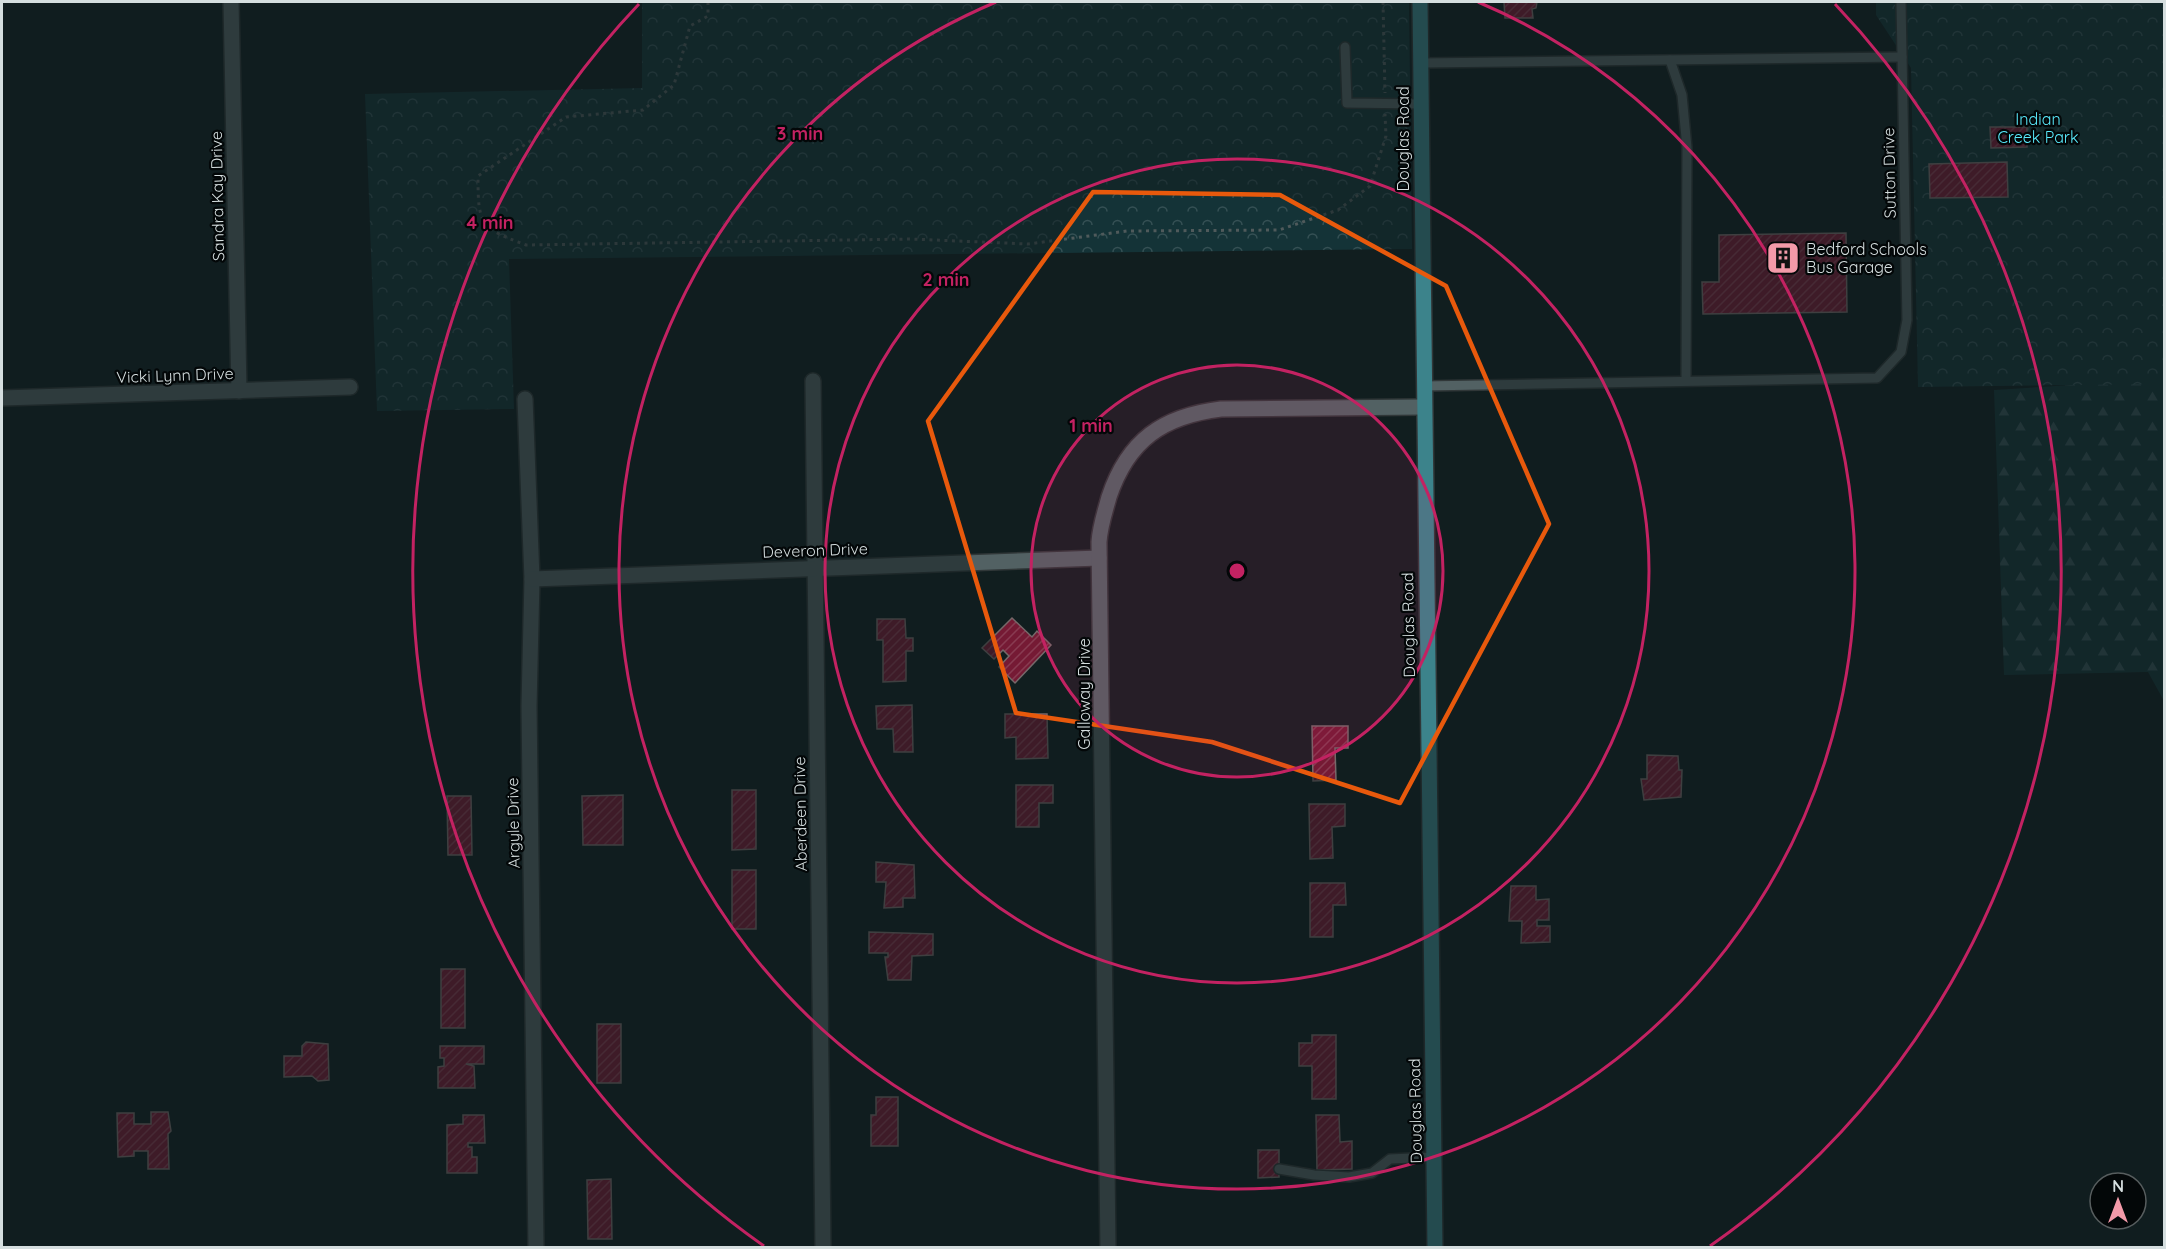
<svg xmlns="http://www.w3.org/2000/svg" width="2166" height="1249" font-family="Quicksand,sans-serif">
	<defs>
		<pattern id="forest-firs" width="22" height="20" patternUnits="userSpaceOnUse" patternTransform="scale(1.5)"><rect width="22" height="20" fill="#143337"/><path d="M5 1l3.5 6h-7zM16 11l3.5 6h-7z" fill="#355054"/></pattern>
		<pattern id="park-crowns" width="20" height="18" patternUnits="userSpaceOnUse" patternTransform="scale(1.5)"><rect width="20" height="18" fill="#143337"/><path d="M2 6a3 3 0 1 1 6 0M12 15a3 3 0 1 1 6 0" fill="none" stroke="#355054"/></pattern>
		<pattern id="building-hatch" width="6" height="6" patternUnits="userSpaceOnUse" patternTransform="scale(1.5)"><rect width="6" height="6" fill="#751a34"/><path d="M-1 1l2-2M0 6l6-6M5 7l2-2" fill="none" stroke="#883b51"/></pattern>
	</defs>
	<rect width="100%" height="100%" fill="#111e1f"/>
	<polygon fill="url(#forest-firs)" points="2164,379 2164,701 2148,672 2004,675 1994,390"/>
	<g fill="url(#park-crowns)">
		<polygon points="642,2 1409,2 1412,249 509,259 514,409 377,411 365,94 642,88"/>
		<polygon points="1876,2 2164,2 2164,384 1918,387 1911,68 1876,15"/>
	</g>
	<g fill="url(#building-hatch)" stroke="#766869" stroke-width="1.5">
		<polygon points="1504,2 1537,2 1536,8 1532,9 1533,18 1505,18"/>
		<polygon points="1990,127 2027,127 2027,147 1991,148"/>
		<polygon points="2007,162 2008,197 1930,198 1929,164"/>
		<polygon points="1846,233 1847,312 1703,314 1702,282 1719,282 1719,235"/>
		<polygon points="1012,618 1032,637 1037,631 1051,645 1015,683 999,667 1009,656 1003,650 994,659 982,648"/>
		<polygon points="877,619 905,619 906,638 913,638 913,651 906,651 906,681 883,682 883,640 877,640"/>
		<polygon points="912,705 913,752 894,752 893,729 877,729 876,706"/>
		<polygon points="1005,714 1047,714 1048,758 1016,759 1016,737 1005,738"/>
		<polygon points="1312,726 1348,726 1348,748 1335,748 1336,780 1313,781"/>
		<polygon points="1647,755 1678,756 1679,770 1682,770 1681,797 1644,800 1641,779 1647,779"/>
		<polygon points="1016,785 1053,785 1053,803 1039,803 1039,827 1016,827"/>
		<polygon points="732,790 756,790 756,849 732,850"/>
		<polygon points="623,795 623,845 583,845 582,796"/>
		<polygon points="447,796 471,796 472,855 448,855"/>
		<polygon points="1309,804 1345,804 1345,826 1332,827 1333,858 1310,859"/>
		<polygon points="876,862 914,865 915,898 903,898 903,907 884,908 886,882 876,882"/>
		<rect x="732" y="870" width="24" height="59"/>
		<polygon points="1310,883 1345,883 1346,905 1333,905 1333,937 1310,937"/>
		<polygon points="1511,886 1536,886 1536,900 1549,899 1549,920 1537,920 1537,926 1550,926 1550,942 1521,943 1522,921 1509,921"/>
		<polygon points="869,932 933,934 933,955 912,956 911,980 888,980 885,957 888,957 888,953 869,953"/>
		<rect x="441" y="969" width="24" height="59"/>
		<rect x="597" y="1024" width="24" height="59"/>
		<polygon points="1312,1035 1336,1035 1336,1099 1312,1099 1312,1066 1299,1066 1299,1043 1312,1043"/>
		<polygon points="306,1042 328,1044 329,1080 318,1081 312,1076 284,1077 284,1056 302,1056 302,1046"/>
		<polygon points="440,1046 484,1046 484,1064 466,1064 474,1066 475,1088 438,1088 438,1067 444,1066 444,1058 440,1058"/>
		<polygon points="876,1097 898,1097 898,1146 871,1146 871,1115 876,1115"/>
		<polygon points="151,1112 168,1112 171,1131 168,1134 169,1169 148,1169 148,1151 134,1151 134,1156 118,1157 117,1113 134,1113 134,1124 151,1124"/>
		<polygon points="463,1115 484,1115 485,1143 468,1143 468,1147 472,1147 472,1157 477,1157 477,1173 447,1173 447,1125 463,1124"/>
		<polygon points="1316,1115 1339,1115 1340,1142 1352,1141 1352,1169 1317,1170"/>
		<polygon points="1258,1150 1279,1150 1279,1177 1258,1178"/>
		<polygon points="611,1179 612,1239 588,1239 587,1180"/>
	</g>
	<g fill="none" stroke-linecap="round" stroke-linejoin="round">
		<defs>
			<g id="lane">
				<polyline points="1345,47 1347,103 1421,104"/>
				<polyline points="1670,60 1682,95 1687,148 1686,380"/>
				<polyline points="1421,63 1902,57"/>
				<polyline points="1423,386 1877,378 1901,352 1907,320 1901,2"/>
				<polyline points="1279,1169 1314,1175 1349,1177 1372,1173 1390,1159 1433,1157"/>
			</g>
			<g id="street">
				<polyline points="231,2 239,391"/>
				<polyline points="813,381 823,1248"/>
				<polyline points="2,398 350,387"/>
				<polyline points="525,399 532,579 529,706 536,1248"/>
				<polyline points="532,579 1099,558"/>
				<path d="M1108 1248 1099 542C1100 526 1105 512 1109 497 1128 440 1163 416 1221 409L1423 407"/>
			</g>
			<polyline id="secondary" points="1420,2 1435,1248"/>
		</defs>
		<use href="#lane" stroke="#303738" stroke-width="12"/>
		<use href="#street" stroke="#303738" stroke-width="18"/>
		<use href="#secondary" stroke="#303738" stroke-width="18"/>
		<g stroke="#4f5a5b" stroke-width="3" stroke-dasharray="3 4.5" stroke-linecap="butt">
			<path d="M708 2V16L690 26 674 85 643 110 566 117 478 176C478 225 480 228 526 245L911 239 1028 244 1127 231 1279 230 1338 210 1370 186 1386 136 1385 114"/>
			<polyline points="1383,2 1385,93"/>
		</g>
		<use href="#lane" stroke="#526163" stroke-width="9"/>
		<use href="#street" stroke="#526163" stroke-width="15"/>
		<use href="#secondary" stroke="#3c838b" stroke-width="15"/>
	</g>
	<path d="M0 0H2166V1249H0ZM1093 192 1280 195 1446 286 1549 524 1400 803 1212 742 1016 713 928 421Z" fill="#111e1f" fill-opacity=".55" fill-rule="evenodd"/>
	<path fill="none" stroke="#e8590c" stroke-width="4.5" stroke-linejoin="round" d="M1093 192 1280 195 1446 286 1549 524 1400 803 1212 742 1016 713 928 421Z"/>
	<circle cx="1237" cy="571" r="206" fill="#c32262" fill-opacity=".12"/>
	<g fill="none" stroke="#c32262" stroke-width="3">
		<circle cx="1237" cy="571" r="206"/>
		<circle cx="1237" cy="571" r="412"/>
		<path d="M1478 2A618 618 0 1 1 996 2"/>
		<path d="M764 1246A824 824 0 0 1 639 4M1835 4A824 824 0 0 1 1710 1246"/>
	</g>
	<defs>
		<symbol id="building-square" viewBox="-11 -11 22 22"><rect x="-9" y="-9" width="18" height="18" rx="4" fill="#f39aa9" stroke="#030708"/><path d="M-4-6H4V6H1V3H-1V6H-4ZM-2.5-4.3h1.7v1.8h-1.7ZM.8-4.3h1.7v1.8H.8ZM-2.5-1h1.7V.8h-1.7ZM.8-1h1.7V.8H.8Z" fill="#111"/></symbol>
	</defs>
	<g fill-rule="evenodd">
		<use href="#building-square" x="1764" y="239" width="38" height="38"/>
	</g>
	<g text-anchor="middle" stroke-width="4.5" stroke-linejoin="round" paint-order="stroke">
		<g font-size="16" fill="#5aecfe" stroke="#030708">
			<text x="2038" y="125">Indian<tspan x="2038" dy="18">Creek Park</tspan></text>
		</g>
		<g font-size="16" fill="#d5dedf" stroke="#030708">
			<text transform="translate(1403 139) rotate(-90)" y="6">Douglas Road</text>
			<text transform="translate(1889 173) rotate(-91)" y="6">Sutton Drive</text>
			<text transform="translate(217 196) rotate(-91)" y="6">Sandra Kay Drive</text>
			<text transform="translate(175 375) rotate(-2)" y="6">Vicki Lynn Drive</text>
			<text transform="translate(815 550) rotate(-2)" y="6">Deveron Drive</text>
			<text transform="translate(1408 625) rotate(-91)" y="6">Douglas Road</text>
			<text transform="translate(1084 694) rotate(-90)" y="6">Galloway Drive</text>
			<text transform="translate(800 814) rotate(-91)" y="6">Aberdeen Drive</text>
			<text transform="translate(513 823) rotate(-91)" y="6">Argyle Drive</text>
			<text transform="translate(1415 1111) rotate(-91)" y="6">Douglas Road</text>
		</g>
		<g font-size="16" fill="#d5dedf" stroke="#030708" text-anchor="start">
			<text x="1806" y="255">Bedford Schools<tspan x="1806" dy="18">Bus Garage</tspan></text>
		</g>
	</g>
	<circle cx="1237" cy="571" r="9" fill="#c32262" stroke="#030708" stroke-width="3"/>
	<g font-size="18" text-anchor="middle" font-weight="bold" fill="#c32262" stroke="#030708" stroke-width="4.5" stroke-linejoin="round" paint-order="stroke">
		<text x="800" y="140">3 min</text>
		<text x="490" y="229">4 min</text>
		<text x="946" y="286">2 min</text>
		<text x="1091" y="432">1 min</text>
	</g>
	<rect width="2166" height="1249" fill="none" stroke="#d5dedf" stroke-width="6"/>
	<g transform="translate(2118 1201)"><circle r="28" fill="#030708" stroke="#575d5e" stroke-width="1.5"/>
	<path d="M0-4.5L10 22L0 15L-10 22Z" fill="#f39aa9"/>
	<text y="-9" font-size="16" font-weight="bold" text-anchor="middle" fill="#d5dedf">N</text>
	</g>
</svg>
